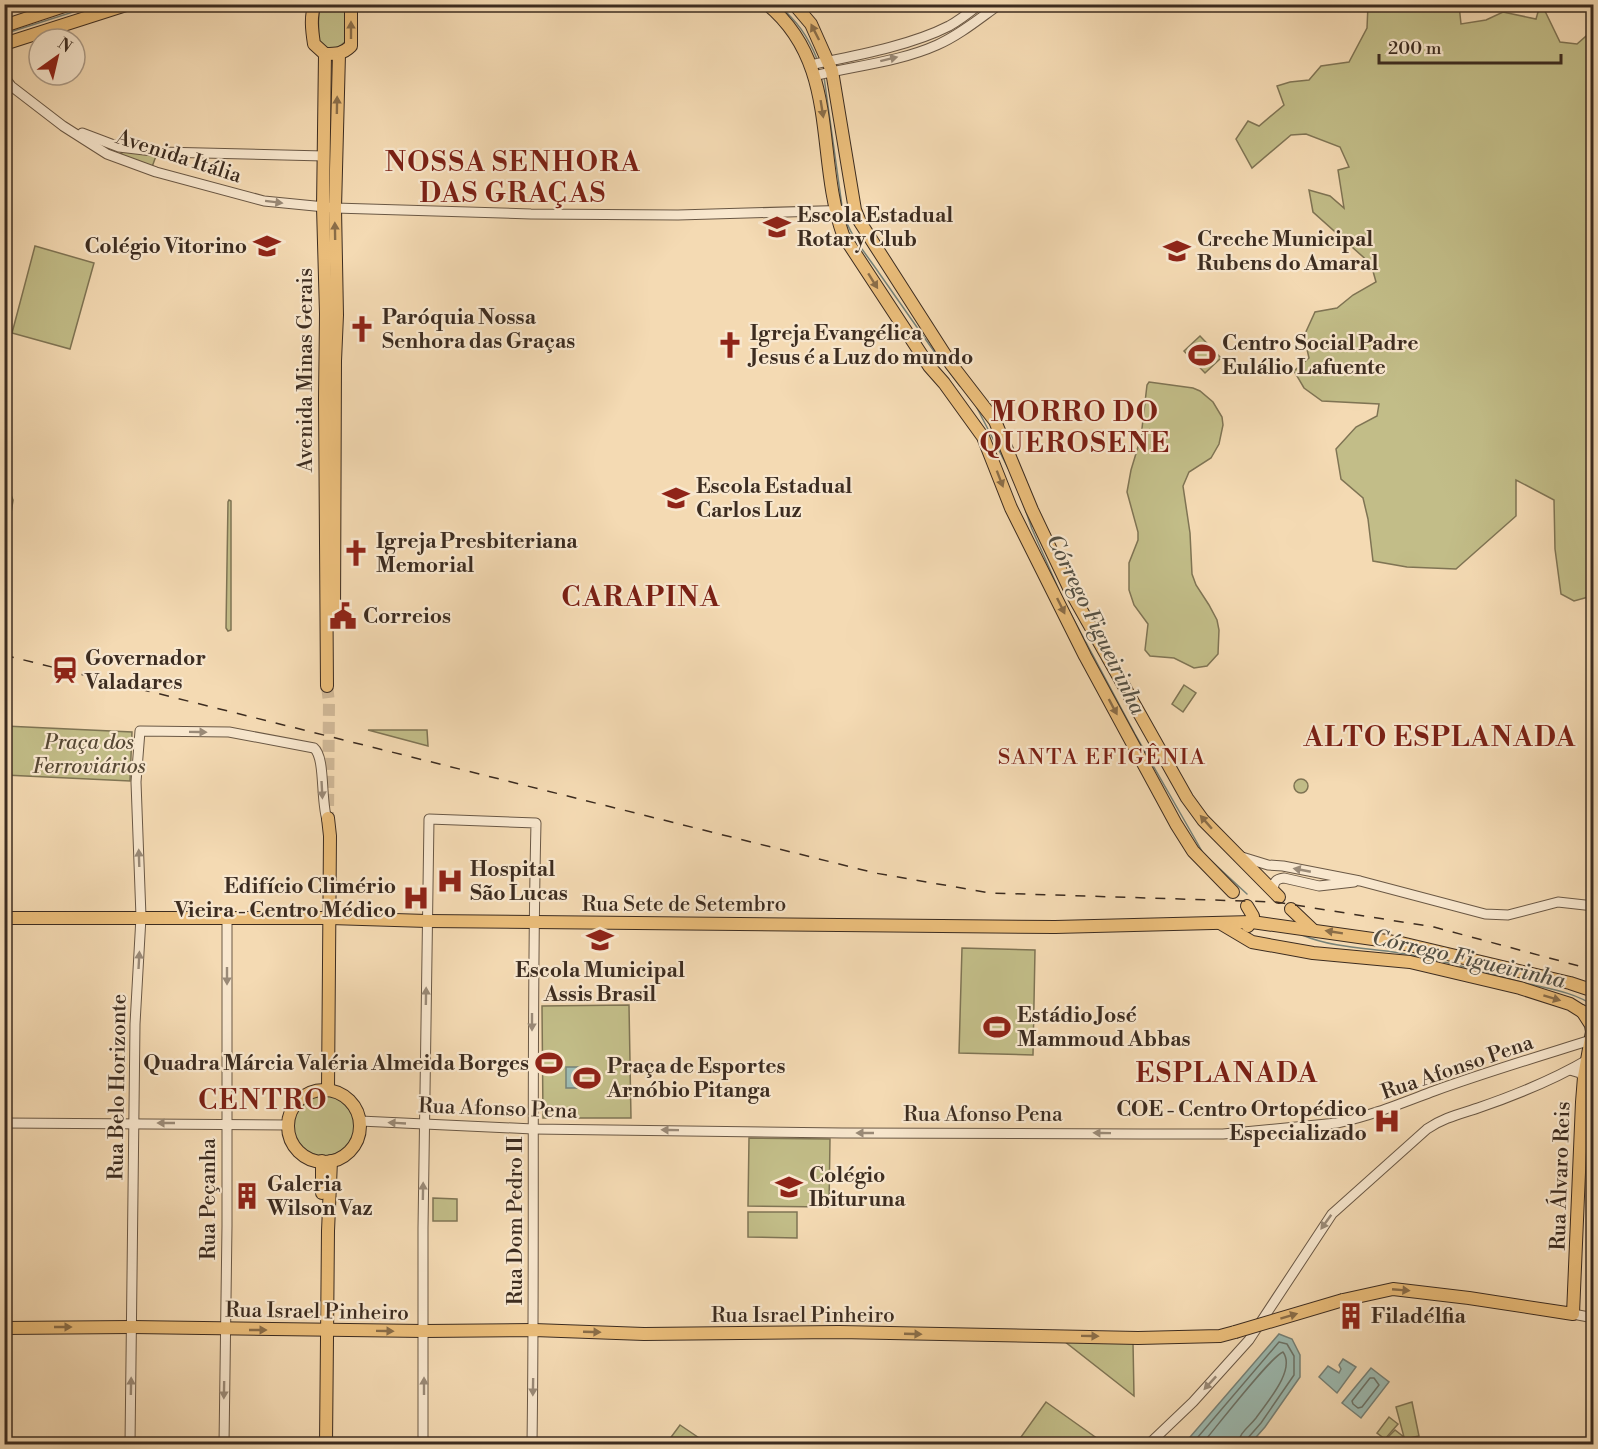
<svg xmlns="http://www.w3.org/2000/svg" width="1598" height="1449" font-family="'Libre Bodoni',serif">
	<rect width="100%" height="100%" fill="#f4dab3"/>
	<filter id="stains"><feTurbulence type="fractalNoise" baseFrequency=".00333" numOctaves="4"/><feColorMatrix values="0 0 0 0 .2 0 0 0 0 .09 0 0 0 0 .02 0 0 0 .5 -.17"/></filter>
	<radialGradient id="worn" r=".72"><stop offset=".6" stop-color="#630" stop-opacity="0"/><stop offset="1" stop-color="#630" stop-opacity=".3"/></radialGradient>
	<g fill="#c2bd88" stroke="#7f7454" stroke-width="1.5">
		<path d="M323 5H344L347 8C347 31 355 43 330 50L317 41 319 9Z"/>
		<polygon points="1368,5 1459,5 1461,24 1486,20 1503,12 1536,19 1540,5 1542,5 1560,42 1577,44 1593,30 1593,599 1592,596 1574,601 1561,594 1555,549 1554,500 1516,480 1516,516 1456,569 1407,567 1373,561 1368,519 1363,498 1341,479 1336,449 1356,427 1377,416 1379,404 1322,401 1304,388 1294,371 1309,358 1304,336 1315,312 1337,308 1353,295 1376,282 1371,264 1313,212 1309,190 1330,196 1344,208 1338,170 1349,167 1340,147 1306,134 1291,135 1252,168 1236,139 1248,121 1259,126 1284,105 1277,86 1290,82 1309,80 1321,66 1349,62 1367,28"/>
		<polygon points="121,151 155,155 156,156 152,167 122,155"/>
		<polygon points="35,246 94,263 70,349 12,333"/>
		<polygon points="1200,336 1221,358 1205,373 1184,351"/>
		<polygon points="1149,382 1193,388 1200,391 1213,402 1222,417 1223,425 1219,444 1211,458 1189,472 1183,486 1190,533 1192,574 1196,585 1209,605 1217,620 1219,630 1218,654 1207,666 1194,668 1174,658 1150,656 1145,650 1148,624 1134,605 1129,590 1129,563 1138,540 1138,532 1127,492 1131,470 1141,437 1147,385"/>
		<polygon points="4,477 13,500 10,520 5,522"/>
		<polygon points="229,500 231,501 231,630 228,631 226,628 228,502"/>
		<polygon points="1184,685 1196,693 1183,712 1172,704"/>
		<polygon points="5,726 132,732 130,781 5,775"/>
		<polygon points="368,730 427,730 428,746"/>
		<circle cx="1301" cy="786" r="7"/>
		<polygon points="962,948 1035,950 1033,1055 959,1053"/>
		<polygon points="629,1005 631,1118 543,1118 542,1006"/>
		<circle cx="324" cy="1125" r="31"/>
		<polygon points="749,1138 830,1139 829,1207 748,1206"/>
		<polygon points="433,1198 457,1199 457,1221 433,1221"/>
		<polygon points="748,1212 797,1212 797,1238 748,1237"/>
		<polygon points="1064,1341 1133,1342 1134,1396"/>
		<polygon points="1046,1402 1105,1444 1016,1444"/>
		<polygon points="1412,1402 1419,1436 1405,1439 1407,1442 1405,1444 1381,1444 1395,1430 1404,1437 1396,1407"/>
		<polygon points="1389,1417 1398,1424 1385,1439 1377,1433"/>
		<polygon points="680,1425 708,1444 666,1444"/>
	</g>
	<g fill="#9cbab1" stroke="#768177" stroke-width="1.5">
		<rect x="566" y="1067" width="13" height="21"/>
		<polygon points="1279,1334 1292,1339 1300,1355 1300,1377 1265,1427 1250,1444 1184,1444"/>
		<polygon points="1343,1359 1356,1367 1337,1393 1319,1377 1328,1366 1339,1373 1341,1369 1339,1365"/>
		<polygon points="1371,1368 1389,1382 1361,1418 1342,1403"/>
	</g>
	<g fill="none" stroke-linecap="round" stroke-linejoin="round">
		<g stroke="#6c7368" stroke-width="1.5">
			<polygon points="1370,1378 1374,1378 1379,1385 1362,1407 1358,1408 1353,1404 1352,1401"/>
			<polyline points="1192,1444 1279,1342 1287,1344 1294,1356 1294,1375 1261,1423 1247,1439 1246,1444"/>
			<path d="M1202 1444C1215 1429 1270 1357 1283 1352 1296 1370 1267 1402 1256 1418 1249 1427 1239 1433 1238 1444"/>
		</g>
		<g stroke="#768177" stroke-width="1.5">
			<path d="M778 4C797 22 807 34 817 59"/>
			<polyline points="4,34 98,4"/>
			<polyline points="824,77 842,206"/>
			<path d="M844 214C849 235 867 255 879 273 906 311 931 349 960 386"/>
			<polyline points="976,406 1008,468"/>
			<polyline points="1023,503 1032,529 1059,590"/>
			<polyline points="1066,605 1135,734 1203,853"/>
			<polyline points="1206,856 1247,894"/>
			<path d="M1302 935C1333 948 1367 948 1400 953 1444 960 1487 973 1529 984 1551 989 1576 993 1594 1006"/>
		</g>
		<polyline stroke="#cfb796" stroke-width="12" stroke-dasharray="12 6" stroke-linecap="butt" points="327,686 329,702 328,816"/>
		<defs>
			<g id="minor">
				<path d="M810 65C853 56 910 46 949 26 960 20 970 12 980 4"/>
				<path d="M814 76C854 66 899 62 937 45 960 35 980 18 1000 4"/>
				<polyline points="4,77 11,86 63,126 107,154 156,172 264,201 335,208 531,214 678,215 855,210"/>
				<polyline points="82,133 119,147 161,152 324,156"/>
				<polyline points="1242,857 1268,865 1283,866 1360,881 1485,914 1508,915 1558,902 1594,906"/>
				<path d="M1273 891C1274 882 1275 879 1284 878L1319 886 1354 882"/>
				<polyline points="1570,1070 1580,1073 1593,1092"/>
				<path d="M360 1121 533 1129 842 1133 1142 1134H1223L1337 1123C1371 1116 1402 1103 1434 1091 1486 1072 1540 1056 1594 1039"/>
				<polyline points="4,1123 288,1125"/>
				<polyline points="1573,1314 1594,1318"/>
				<path d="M130 1444 135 1024 141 917 136 782 140 731 229 732 314 748C326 758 320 804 328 823"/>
				<polyline points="224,1444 227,1226 227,918"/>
				<path d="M423 1444V1228L429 819 536 823C531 1030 535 1237 532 1444"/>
				<path d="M1149 1444 1193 1402 1249 1340 1332 1214 1427 1129C1443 1118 1460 1114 1478 1108 1516 1095 1555 1079 1589 1059"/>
			</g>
			<g id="major">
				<path d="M315 4C310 16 312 31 314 44L325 54C336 54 343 54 351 46V4"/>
				<path d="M767 4C840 64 815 155 843 235L929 366 944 383 983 437 1011 508 1085 656 1176 824 1193 851 1233 892"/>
				<polyline points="794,4 811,24 832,71 855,210 860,222 951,364 995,421 1032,510 1071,592 1187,798 1203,820 1279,897"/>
				<polyline points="4,26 70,4"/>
				<polyline points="4,44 129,4"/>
				<polyline points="325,54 323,207 326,314 325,399 327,686"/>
				<polyline points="334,615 335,361 337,315 335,208 339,54"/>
				<polyline points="1247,906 1253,916 1248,926"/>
				<polyline points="1291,909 1312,929"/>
				<polyline points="4,918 330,918 427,921 1055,927 1252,922 1401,943 1570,983 1594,991"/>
				<polyline points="1220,923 1252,942 1313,953 1410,962 1520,988 1570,1004 1586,1014"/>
				<polyline points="328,1090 330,836 328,818"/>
				<circle cx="324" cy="1126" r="36"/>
				<polyline points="322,1193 322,1161"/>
				<polyline points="1343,1300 1393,1289 1469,1298 1573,1314 1582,1102 1584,1077 1592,1032 1591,1025 1582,1011"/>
				<polyline points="4,1328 132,1327 424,1331 534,1330 644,1334 839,1332 1138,1338 1220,1336 1235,1332"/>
				<polyline points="326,1444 328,1231 331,1161"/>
			</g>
		</defs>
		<use href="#minor" stroke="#6a5845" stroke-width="11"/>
		<use href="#major" stroke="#3c2c20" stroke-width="14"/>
		<use href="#minor" stroke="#f8e7ce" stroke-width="9"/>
		<use href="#major" stroke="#eabd7a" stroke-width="12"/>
		<polyline stroke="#3c2c20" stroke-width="1.5" stroke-dasharray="10 10" stroke-linecap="butt" points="4,655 875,873 990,893 1276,902 1434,927 1594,970"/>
		<defs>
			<polyline id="major-bridge" points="1235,1332 1343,1300"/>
		</defs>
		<use href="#major-bridge" stroke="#3c2c20" stroke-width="14" stroke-linecap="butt"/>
		<use href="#major-bridge" stroke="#eabd7a" stroke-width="12"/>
	</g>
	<defs><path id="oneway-solid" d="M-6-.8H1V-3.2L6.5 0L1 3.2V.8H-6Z" transform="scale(1.5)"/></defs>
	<g fill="#8a6d48">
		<use href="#oneway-solid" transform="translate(351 30) rotate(-90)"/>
		<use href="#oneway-solid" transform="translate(815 32) rotate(-117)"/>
		<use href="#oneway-solid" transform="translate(337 105) rotate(-89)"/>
		<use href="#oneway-solid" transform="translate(822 109) rotate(81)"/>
		<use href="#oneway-solid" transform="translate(335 231) rotate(-91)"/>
		<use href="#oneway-solid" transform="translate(873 281) rotate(58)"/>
		<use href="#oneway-solid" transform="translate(1000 479) rotate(69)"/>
		<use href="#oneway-solid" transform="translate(1061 606) rotate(64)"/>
		<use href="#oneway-solid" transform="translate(1113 707) rotate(62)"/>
		<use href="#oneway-solid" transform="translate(1206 822) rotate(-131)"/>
		<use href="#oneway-solid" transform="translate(1334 932) rotate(-171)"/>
		<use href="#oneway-solid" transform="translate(1552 998) rotate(17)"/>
		<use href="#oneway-solid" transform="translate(1401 1290) rotate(5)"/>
		<use href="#oneway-solid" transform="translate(1289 1316) rotate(-17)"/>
		<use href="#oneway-solid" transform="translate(63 1327)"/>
		<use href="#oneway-solid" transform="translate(258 1330)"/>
		<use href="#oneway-solid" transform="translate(385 1331) rotate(1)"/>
		<use href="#oneway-solid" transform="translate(592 1332) rotate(2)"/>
		<use href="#oneway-solid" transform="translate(913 1334) rotate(2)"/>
		<use href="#oneway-solid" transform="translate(1090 1336) rotate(1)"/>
	</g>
	<g fill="#9a8a77">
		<use href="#oneway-solid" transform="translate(889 59) rotate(-14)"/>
		<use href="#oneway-solid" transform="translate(274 202) rotate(7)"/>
		<use href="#oneway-solid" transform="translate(198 732) rotate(1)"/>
		<use href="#oneway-solid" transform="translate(322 790) rotate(87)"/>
		<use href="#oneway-solid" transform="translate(139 858) rotate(-92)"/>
		<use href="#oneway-solid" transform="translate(1302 870) rotate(-169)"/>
		<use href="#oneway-solid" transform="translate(139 960) rotate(-87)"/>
		<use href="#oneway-solid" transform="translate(227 976) rotate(90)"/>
		<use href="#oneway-solid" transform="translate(426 996) rotate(-89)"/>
		<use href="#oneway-solid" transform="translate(532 1022) rotate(90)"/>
		<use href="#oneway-solid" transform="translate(166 1123) rotate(180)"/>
		<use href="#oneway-solid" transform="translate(397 1123) rotate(-177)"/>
		<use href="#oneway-solid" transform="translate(670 1130) rotate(-179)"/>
		<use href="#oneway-solid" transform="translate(865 1133) rotate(180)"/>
		<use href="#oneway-solid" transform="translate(1102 1133) rotate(-179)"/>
		<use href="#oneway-solid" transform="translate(423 1191) rotate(-89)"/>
		<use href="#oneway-solid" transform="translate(1326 1222) rotate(126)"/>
		<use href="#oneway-solid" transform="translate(1210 1383) rotate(133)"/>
		<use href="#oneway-solid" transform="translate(131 1386) rotate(-89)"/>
		<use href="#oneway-solid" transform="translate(424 1386) rotate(-90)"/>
		<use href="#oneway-solid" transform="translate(533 1387) rotate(91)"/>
		<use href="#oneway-solid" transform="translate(224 1390) rotate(91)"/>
	</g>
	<defs>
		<symbol id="school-bare" viewBox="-9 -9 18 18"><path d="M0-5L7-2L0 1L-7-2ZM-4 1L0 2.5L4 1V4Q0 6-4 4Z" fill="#8f2418" stroke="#f8e7ce" stroke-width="2.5" paint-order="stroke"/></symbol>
		<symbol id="church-bare" viewBox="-9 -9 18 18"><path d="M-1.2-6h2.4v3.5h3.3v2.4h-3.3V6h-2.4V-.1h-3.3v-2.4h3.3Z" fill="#8f2418" stroke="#f8e7ce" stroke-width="2.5" paint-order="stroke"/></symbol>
		<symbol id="stadium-bare" viewBox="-9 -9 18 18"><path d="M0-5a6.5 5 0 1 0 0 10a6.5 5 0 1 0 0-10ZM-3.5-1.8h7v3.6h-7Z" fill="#8f2418" stroke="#f8e7ce" stroke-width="2.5" paint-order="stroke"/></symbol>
		<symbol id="civic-bare" viewBox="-9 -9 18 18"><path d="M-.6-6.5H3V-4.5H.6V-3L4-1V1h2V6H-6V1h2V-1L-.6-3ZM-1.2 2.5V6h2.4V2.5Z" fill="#8f2418" stroke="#f8e7ce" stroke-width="2.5" paint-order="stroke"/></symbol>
		<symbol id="station-bare" viewBox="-9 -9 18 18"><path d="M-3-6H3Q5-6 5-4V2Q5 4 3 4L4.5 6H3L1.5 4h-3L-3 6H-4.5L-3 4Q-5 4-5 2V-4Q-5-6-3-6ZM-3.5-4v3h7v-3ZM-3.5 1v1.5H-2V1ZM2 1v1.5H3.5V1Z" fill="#8f2418" stroke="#f8e7ce" stroke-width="2.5" paint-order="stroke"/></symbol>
		<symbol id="hospital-bare" viewBox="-9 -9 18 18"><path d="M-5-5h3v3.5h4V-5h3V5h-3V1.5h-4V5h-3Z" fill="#8f2418" stroke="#f8e7ce" stroke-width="2.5" paint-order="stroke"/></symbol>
		<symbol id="building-bare" viewBox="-9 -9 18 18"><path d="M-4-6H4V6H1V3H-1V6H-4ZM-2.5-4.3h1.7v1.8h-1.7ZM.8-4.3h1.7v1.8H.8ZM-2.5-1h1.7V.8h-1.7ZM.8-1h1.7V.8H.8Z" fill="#8f2418" stroke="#f8e7ce" stroke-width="2.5" paint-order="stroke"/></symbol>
	</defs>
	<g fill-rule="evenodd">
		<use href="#school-bare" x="758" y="208" width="38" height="38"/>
		<use href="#school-bare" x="248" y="227" width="38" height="38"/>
		<use href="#school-bare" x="1158" y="232" width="38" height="38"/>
		<use href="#church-bare" x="343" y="310" width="38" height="38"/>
		<use href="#church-bare" x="711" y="326" width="38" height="38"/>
		<use href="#stadium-bare" x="1183" y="336" width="38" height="38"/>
		<use href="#school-bare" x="657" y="479" width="38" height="38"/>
		<use href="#church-bare" x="337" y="534" width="38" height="38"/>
		<use href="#civic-bare" x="324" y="597" width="38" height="38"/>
		<use href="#station-bare" x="46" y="651" width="38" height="38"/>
		<use href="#hospital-bare" x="431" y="862" width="38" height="38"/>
		<use href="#hospital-bare" x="397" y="879" width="38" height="38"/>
		<use href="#school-bare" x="581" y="921" width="38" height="38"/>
		<use href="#stadium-bare" x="978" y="1008" width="38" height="38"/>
		<use href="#stadium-bare" x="530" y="1044" width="38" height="38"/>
		<use href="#stadium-bare" x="568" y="1059" width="38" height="38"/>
		<use href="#hospital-bare" x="1368" y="1102" width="38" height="38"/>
		<use href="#school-bare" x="770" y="1168" width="38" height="38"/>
		<use href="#building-bare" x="228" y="1177" width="38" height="38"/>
		<use href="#building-bare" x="1332" y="1297" width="38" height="38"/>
	</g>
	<g text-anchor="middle" stroke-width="4.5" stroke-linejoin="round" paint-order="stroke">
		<g font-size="21" fill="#3c2c20" stroke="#f8e7ce">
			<text transform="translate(179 156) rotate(18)" y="7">Avenida Itália</text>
			<text transform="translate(305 370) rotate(-90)" y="7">Avenida Minas Gerais</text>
			<text x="684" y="911">Rua Sete de Setembro</text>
			<text transform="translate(1457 1067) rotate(-19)" y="7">Rua Afonso Pena</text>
			<text transform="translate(117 1087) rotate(-89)" y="7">Rua Belo Horizonte</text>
			<text transform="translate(498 1108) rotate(2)" y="7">Rua Afonso Pena</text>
			<text x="983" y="1121">Rua Afonso Pena</text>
			<text transform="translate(1560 1176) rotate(-88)" y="7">Rua Álvaro Reis</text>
			<text transform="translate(208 1199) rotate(-90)" y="7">Rua Peçanha</text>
			<text transform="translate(515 1221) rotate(-90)" y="7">Rua Dom Pedro II</text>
			<text transform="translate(317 1311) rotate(1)" y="7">Rua Israel Pinheiro</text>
			<text x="803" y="1322">Rua Israel Pinheiro</text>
		</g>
		<g font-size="21" font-weight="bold" fill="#3c2c20" stroke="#f8e7ce" text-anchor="start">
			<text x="797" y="222">Escola Estadual<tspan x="797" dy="24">Rotary Club</tspan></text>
			<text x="1197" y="246">Creche Municipal<tspan x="1197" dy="24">Rubens do Amaral</tspan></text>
			<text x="247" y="253" text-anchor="end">Colégio Vitorino</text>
			<text x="382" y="324">Paróquia Nossa<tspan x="382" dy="24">Senhora das Graças</tspan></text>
			<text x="750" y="340">Igreja Evangélica<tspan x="750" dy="24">Jesus é a Luz do mundo</tspan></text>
			<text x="1222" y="350">Centro Social Padre<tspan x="1222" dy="24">Eulálio Lafuente</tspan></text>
			<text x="696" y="493">Escola Estadual<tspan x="696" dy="24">Carlos Luz</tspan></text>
			<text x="376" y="548">Igreja Presbiteriana<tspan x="376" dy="24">Memorial</tspan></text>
			<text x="363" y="623">Correios</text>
			<text x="85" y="665">Governador<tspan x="85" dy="24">Valadares</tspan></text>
			<text x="470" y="876">Hospital<tspan x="470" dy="24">São Lucas</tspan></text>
			<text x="396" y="893" text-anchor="end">Edifício Climério<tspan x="396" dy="24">Vieira - Centro Médico</tspan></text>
			<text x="600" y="977" text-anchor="middle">Escola Municipal<tspan x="600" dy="24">Assis Brasil</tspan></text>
			<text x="1017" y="1022">Estádio José<tspan x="1017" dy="24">Mammoud Abbas</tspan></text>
			<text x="529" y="1070" text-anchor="end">Quadra Márcia Valéria Almeida Borges</text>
			<text x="607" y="1073">Praça de Esportes<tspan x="607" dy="24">Arnóbio Pitanga</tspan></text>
			<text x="1367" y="1116" text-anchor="end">COE - Centro Ortopédico<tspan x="1367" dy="24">Especializado</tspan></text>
			<text x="809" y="1182">Colégio<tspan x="809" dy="24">Ibituruna</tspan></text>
			<text x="267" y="1191">Galeria<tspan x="267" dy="24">Wilson Vaz</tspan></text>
			<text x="1371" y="1323">Filadélfia</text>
		</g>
		<g font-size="21" font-style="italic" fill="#574935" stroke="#f8e7ce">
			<text x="89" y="749">Praça dos<tspan x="89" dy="24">Ferroviários</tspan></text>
		</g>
		<g font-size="22" font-style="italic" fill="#545044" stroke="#f8e7ce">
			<text transform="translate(1097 624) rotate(64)" y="8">Córrego Figueirinha</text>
			<text transform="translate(1469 958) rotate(13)" y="8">Córrego Figueirinha</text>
		</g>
		<g font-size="22" letter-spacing="1.5" fill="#7a1f14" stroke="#f8e7ce">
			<text x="1102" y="764">SANTA EFIGÊNIA</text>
		</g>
		<g font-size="27" font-weight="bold" letter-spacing="1.5" fill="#7a1f14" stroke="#f8e7ce">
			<text x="513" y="171">NOSSA SENHORA<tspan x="513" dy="31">DAS GRAÇAS</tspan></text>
			<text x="1075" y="421">MORRO DO<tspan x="1075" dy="31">QUEROSENE</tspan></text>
			<text x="641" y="606">CARAPINA</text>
			<text x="1440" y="746">ALTO ESPLANADA</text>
			<text x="1227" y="1082">ESPLANADA</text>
			<text x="263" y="1109">CENTRO</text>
		</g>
	</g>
	<rect width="1598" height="1449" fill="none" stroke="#f4dab3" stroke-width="24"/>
	<rect x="6" y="6" width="1586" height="1437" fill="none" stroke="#3c2c20" stroke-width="3"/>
	<rect x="12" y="12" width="1574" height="1425" fill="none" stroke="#3c2c20" stroke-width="1.5"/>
	<g transform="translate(57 57) rotate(34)"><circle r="28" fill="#f8e7ce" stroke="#ad9c88" stroke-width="1.5"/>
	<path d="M0-4.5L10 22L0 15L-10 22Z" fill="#8f2418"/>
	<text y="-9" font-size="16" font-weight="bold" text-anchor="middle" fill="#3c2c20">N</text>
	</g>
	<path d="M1379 54v9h182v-9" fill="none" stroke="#3c2c20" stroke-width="3"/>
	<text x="1388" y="54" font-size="18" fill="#3c2c20" stroke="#f8e7ce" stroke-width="4.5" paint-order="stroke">200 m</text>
	<rect width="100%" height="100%" filter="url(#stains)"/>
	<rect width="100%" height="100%" fill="url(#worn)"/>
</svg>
